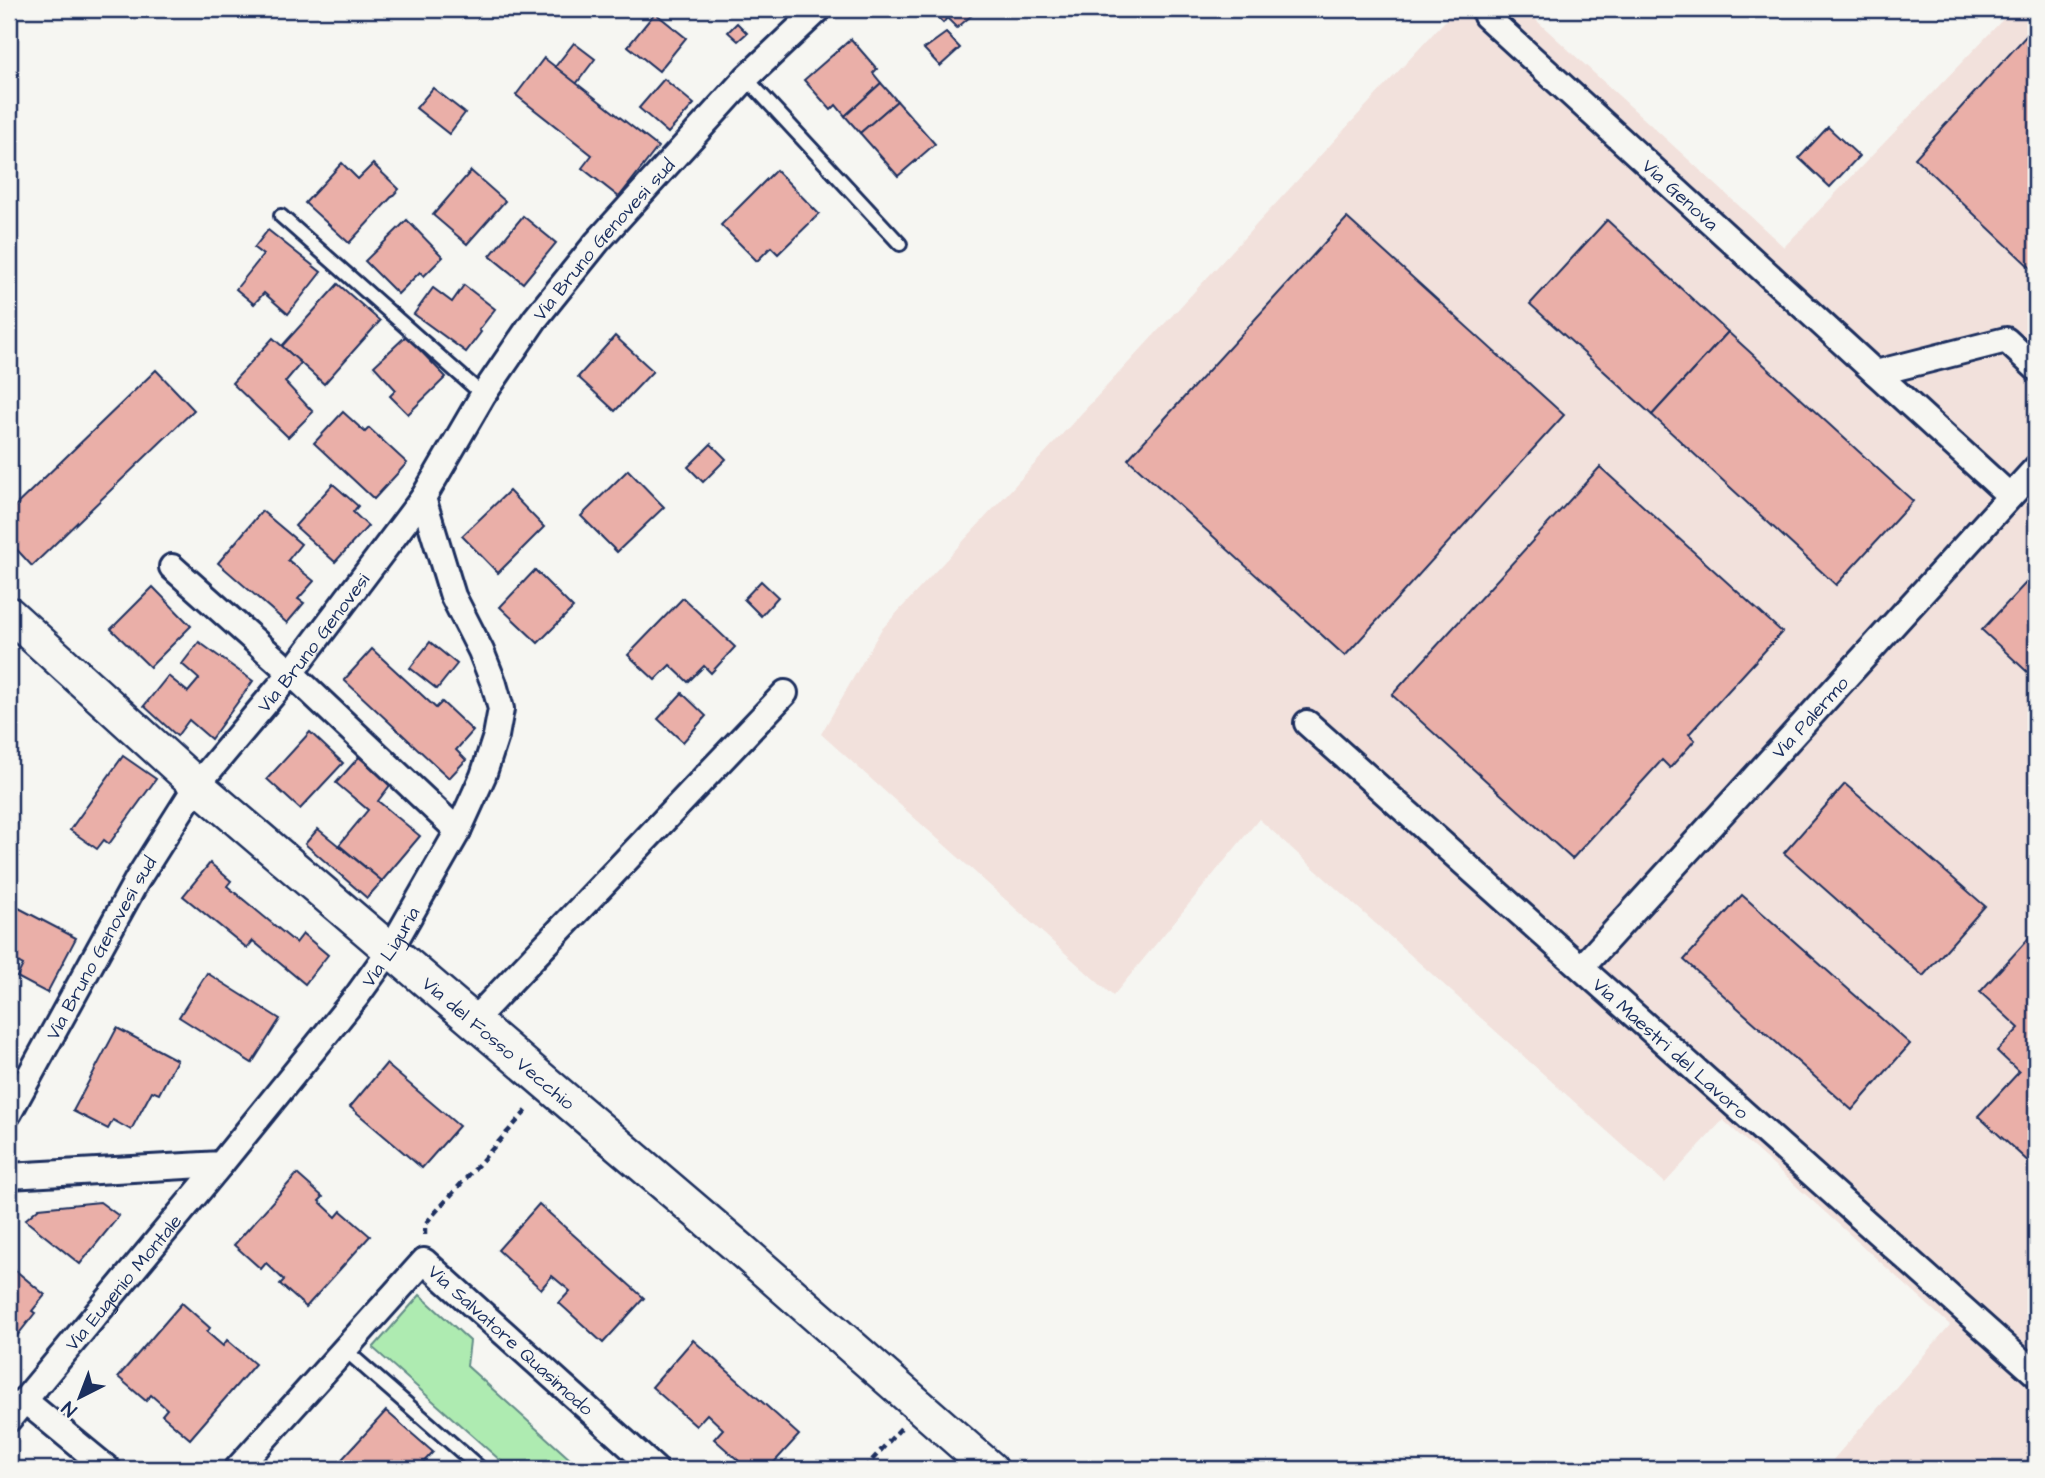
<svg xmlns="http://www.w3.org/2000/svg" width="2045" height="1478" font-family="'Architects Daughter',sans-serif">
	<rect width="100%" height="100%" fill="#f6f6f2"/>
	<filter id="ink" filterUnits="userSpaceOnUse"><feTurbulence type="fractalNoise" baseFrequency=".0143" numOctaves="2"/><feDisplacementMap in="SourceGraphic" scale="14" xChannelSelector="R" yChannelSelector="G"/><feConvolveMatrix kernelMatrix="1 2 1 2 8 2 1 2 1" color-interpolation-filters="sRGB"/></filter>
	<g filter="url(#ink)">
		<polygon fill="#f2e1dc" points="1456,9 1524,9 1784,247 2013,9 2036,9 2036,1469 1825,1469 1950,1325 1723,1120 1665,1183 1259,819 1113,996 821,734 881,630"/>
		<polygon fill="#aeebb1" stroke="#648d88" stroke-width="2" points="420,1295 470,1341 467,1366 581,1469 510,1469 373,1348"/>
		<g fill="#eaafa8" stroke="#1b2f5e" stroke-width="2">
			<polygon points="930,9 979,9 957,28 947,18 943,23"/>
			<polygon points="655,13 686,38 659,71 628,46"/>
			<polygon points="737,23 747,33 738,41 728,32"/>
			<polygon points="2036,25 2036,273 1915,158"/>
			<polygon points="946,33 960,48 940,66 924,49"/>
			<polygon points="851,39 877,69 873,73 881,83 845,116 836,105 831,110 804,80"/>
			<polygon points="574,43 595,59 576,84 555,67"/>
			<polygon points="544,58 658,147 619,197 582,168 592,155 516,95"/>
			<polygon points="664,79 694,104 668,133 639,108"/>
			<polygon points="881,83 897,101 860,133 845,116"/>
			<polygon points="433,88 465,113 449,134 416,108"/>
			<polygon points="897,101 935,144 898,176 860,133"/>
			<polygon points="1828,127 1859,156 1830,187 1799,158"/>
			<polygon points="342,163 358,179 373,164 399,189 349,243 305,203"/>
			<polygon points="776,170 819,214 778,254 771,247 757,261 721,225"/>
			<polygon points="471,171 505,201 467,244 433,215"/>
			<polygon points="523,216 556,243 523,283 490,256"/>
			<polygon points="1347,218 1564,415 1345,656 1128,459"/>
			<polygon points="407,220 443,257 424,276 420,272 398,294 365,261"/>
			<polygon points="1607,220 1728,332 1652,415 1530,304"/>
			<polygon points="268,230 321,272 288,314 264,293 254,304 236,289 263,255 254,248"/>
			<polygon points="338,284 380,321 324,384 282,346"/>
			<polygon points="464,285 495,309 479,330 481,332 466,352 414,314 433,288 452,302"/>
			<polygon points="1728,332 1913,501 1836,585 1652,415"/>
			<polygon points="406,336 446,377 408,414 390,396 396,390 374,366"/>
			<polygon points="615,336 653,371 615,411 578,377"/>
			<polygon points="273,338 301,363 285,382 313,412 288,437 232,383"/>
			<polygon points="156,370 194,410 32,566 9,541 9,512"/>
			<polygon points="343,412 365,432 369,428 407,463 374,499 314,443"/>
			<polygon points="711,444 726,459 703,482 688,467"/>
			<polygon points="1600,467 1782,632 1689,734 1695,740 1670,768 1662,760 1572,859 1392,695"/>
			<polygon points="628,470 664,507 617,552 581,516"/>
			<polygon points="333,484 358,506 353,512 368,526 335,562 295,526"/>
			<polygon points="509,491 544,527 498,573 462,536"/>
			<polygon points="262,511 301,544 288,560 314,581 298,599 304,603 287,623 218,563"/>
			<polygon points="535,570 573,608 538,643 500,607"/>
			<polygon points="2036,572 2036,680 1982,630"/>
			<polygon points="761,581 778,597 761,616 744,599"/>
			<polygon points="153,587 191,626 150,667 111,629"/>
			<polygon points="683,598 735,647 711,673 704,666 688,682 670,665 655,680 628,655"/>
			<polygon points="199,642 253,681 211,739 189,720 177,736 144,706 168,676 188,692 199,679 182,664"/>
			<polygon points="430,642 457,664 437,689 410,668"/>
			<polygon points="372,649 436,708 442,702 473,731 456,750 466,760 449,778 344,680"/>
			<polygon points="682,693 706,716 683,742 658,719"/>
			<polygon points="310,732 343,763 300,809 267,779"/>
			<polygon points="123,756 156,779 109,844 104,840 97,849 70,830"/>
			<polygon points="359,757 391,784 378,801 420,836 382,881 339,845 368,810 336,783"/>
			<polygon points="1845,784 1985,906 1923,976 1784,853"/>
			<polygon points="318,829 382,881 367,898 305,844"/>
			<polygon points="210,863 231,881 227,886 296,943 303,934 328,955 305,984 253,941 247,948 183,896"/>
			<polygon points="1742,895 1910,1044 1852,1110 1684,960"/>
			<polygon points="13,905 76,938 47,993 17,977 23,965 9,957 9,913"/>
			<polygon points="2036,930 2036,1159 2031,1164 1978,1116 2019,1072 1997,1051 2019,1028 1980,992"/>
			<polygon points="207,973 280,1019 252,1063 179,1017"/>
			<polygon points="117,1028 177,1060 159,1094 152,1091 131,1130 113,1120 108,1129 73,1111"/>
			<polygon points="386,1064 459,1126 422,1168 350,1107"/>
			<polygon points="297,1174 323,1197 319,1201 336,1217 341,1211 370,1236 306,1307 280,1284 284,1280 266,1263 261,1269 234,1245"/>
			<polygon points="100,1202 119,1216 80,1264 25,1220 39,1208"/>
			<polygon points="539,1204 644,1298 603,1343 559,1303 570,1291 552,1276 541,1289 498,1250"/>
			<polygon points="9,1265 45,1295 32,1311 35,1313 9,1346"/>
			<polygon points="182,1303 210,1328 207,1332 223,1346 227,1340 255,1364 190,1439 162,1415 167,1409 151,1395 146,1401 118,1377"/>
			<polygon points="693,1340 799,1435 768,1469 748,1469 714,1439 723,1429 707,1414 696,1426 652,1387"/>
			<polygon points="386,1411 433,1452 417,1469 333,1469"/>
		</g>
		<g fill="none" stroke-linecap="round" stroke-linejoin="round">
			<defs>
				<g id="lane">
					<polyline points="746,78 900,244"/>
					<polyline points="281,216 483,395"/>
					<polyline points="344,1349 481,1469"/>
				</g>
				<g id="street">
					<path id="s1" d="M1486 16 2010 496"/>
					<polyline points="1876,373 2006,340 2036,368"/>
					<polyline points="172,567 291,673 458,831"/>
					<path id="s2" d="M1307 723 2036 1374"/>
					<path id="s3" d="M1582 967 2036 468"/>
					<polyline points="474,1020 785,693"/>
					<path id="s4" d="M9 1113 137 880 197 785 291 673 423 498 483 395 535 319 597 242 746 78 819 9"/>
					<path id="s5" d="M9 1176 221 1164 357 996 390 950 458 831 483 776 496 736 501 709 494 684 481 651 453 596 423 498"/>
					<polyline points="24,1400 108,1469"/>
					<path id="s6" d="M9 1419 221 1164"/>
					<path id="s7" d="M237 1469 424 1261 655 1469"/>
				</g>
				<g id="secondary">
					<path id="s8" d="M9 614 197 785 737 1246 991 1469"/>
				</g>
			</defs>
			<use href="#lane" stroke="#1b2f5e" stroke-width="18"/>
			<use href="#street" stroke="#1b2f5e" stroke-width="30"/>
			<use href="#secondary" stroke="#1b2f5e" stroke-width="38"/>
			<g stroke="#1b2f5e" stroke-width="4.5" stroke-dasharray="7 5" stroke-linecap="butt">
				<polyline points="425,1235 425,1224 528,1109"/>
				<polyline points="864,1469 901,1428"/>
			</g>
			<use href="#lane" stroke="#f6f6f2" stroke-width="12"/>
			<use href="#street" stroke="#f6f6f2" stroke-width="24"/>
			<use href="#secondary" stroke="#f6f6f2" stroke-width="33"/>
		</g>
	</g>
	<g text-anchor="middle" stroke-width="6" stroke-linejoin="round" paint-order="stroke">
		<g font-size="19" fill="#1b2f5e" stroke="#f6f6f2">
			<text dy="7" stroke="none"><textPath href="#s1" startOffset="264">Via Genova</textPath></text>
			<text dy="7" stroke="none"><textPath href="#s4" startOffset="1060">Via Bruno Genovesi sud</textPath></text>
			<text dy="7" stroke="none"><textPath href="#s4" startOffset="562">Via Bruno Genovesi</textPath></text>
			<text dy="7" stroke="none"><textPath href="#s3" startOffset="338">Via Palermo</textPath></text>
			<text dy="7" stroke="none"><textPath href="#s5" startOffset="488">Via Liguria</textPath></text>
			<text dy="7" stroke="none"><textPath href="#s4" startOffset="189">Via Bruno Genovesi sud</textPath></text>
			<text dy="7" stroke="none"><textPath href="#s8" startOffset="651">Via del Fosso Vecchio</textPath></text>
			<text dy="7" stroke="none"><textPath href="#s2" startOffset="488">Via Maestri del Lavoro</textPath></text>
			<text dy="7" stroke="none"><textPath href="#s6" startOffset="178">Via Eugenio Montale</textPath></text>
			<text dy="7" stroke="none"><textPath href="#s7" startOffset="397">Via Salvatore Quasimodo</textPath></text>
		</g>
	</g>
	<rect width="2045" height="1478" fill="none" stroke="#f6f6f2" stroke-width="35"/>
	<rect x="18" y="18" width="2010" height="1443" fill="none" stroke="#1b2f5e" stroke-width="2.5" filter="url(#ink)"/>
	<g transform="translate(80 1397) rotate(222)" stroke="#f6f6f2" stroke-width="5" paint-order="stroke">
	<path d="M0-5L12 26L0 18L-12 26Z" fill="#1b2f5e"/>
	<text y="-10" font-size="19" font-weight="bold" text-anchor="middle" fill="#1b2f5e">N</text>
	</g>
</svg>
